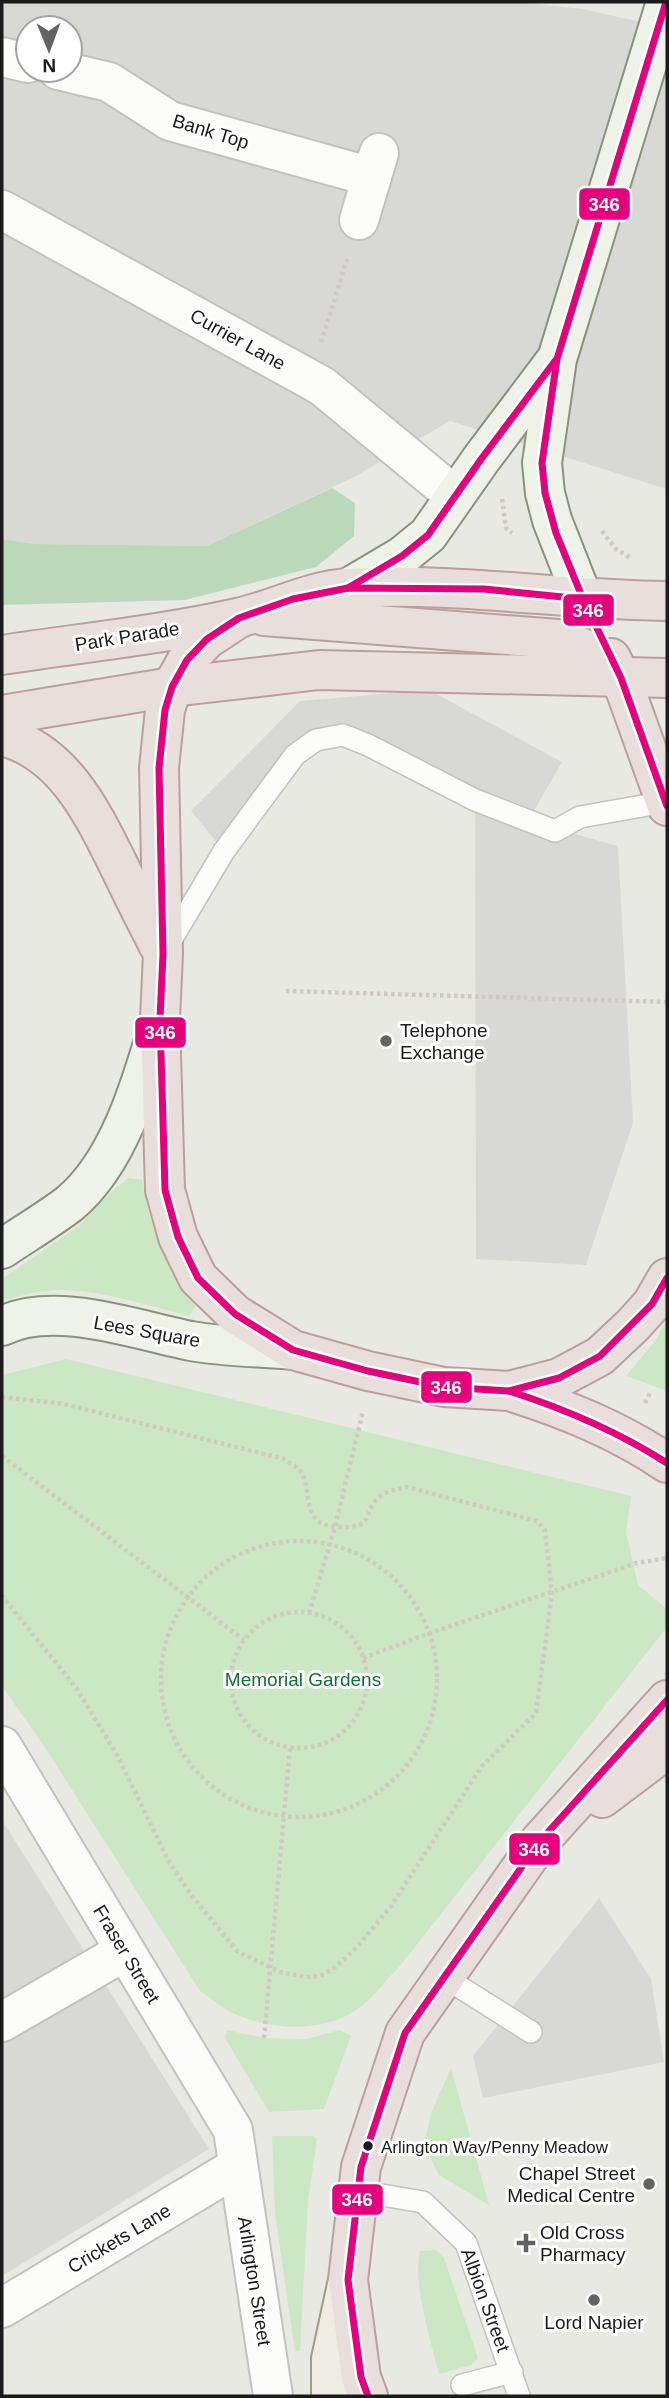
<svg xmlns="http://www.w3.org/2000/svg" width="669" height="2398" font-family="Helvetica,sans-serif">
	<rect width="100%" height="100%" fill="#e9e9e4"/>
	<g fill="#d8d8d5" fill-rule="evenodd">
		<path d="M2 2H521L583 9 667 28V489L450 421 354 477 207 546 35 544 2 539ZM28 28H70V70H28Z"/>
		<polygon points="2,1820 209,2149 2,2276"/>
	</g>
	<g fill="#cce7c3">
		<path d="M128 1178 142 1180C151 1234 165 1261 197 1305L189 1316C149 1306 108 1292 66 1290 45 1289 22 1295 2 1301V1279L80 1225 100 1202Z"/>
		<polygon points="667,1319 667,1391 626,1376 656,1340"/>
		<path d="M66 1359 631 1496 626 1532 638 1585 667 1609V1627L400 1966C387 1979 376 1994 362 2006 328 2033 275 2031 237 2015 224 2010 212 1999 200 1991L44 1746 2 1686V1375Z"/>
		<polygon points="227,2030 264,2038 307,2039 340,2030 351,2036 324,2109 269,2112 225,2038"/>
		<polygon points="451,2068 489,2205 439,2175 424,2145 431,2113"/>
		<polygon points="272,2136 313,2136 317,2139 308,2201 300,2351 295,2352 275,2213"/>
		<path d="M436 2250 444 2258 478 2358 471 2365 439 2374C431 2341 412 2283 420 2251Z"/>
	</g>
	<polygon fill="#bcd8ba" points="332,488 355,503 354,536 316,567 185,600 2,605 2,539 35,544 207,546"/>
	<g fill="#d8d8d6">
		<polygon points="429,690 562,762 528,821 618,846 633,1123 586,1265 476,1259 475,800 343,735 295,755 224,851 191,811 300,701"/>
		<polygon points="599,1898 651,1979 664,2062 483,2098 473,2056"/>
	</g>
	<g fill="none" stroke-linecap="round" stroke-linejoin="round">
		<defs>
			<g id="lane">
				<polyline points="167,947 224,851 295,755 316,740 343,735 368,745 475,800 555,831 580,817 665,802"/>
				<polyline points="444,1977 531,2032"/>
				<polyline points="358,2191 423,2202 466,2243 519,2396"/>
				<polyline points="462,2385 512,2372"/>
			</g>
			<g id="street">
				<polyline points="2,57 28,63"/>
				<polyline points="58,70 109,82 170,121 372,177"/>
				<polyline points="2,210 322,386 455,496"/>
				<polyline points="359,220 379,153"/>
				<polyline points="2,1746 233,2130 273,2396"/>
				<polyline points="2,2022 125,1951"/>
				<polyline points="2,2308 237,2167"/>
			</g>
			<g id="secondary">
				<polyline points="348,588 402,556 428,535 482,458 556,360"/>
				<polyline points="583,599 552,520 545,493 542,463 557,359 666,2"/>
				<path d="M2 1249C24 1234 48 1220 69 1204 118 1164 141 1085 158 1027"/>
				<path d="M2 1326C54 1300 136 1330 191 1341 224 1347 260 1347 293 1350"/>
			</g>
			<polyline id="primary" points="331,2396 331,2359 347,2285"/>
			<g id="highway">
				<path d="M264 616 558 639C584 646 604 657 621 678"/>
				<polyline points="239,618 207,639 187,660 172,687 165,710 159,768 163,954 160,1019 165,1190 178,1237 198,1278 235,1314 293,1350 368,1371 444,1387 509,1391 559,1378 600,1356 633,1325 652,1304 667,1278"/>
				<path d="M2 655C79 643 161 635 237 618 275 610 309 590 350 588 456 582 561 600 667 601"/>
				<polyline points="611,658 621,678 667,806"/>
				<polyline points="2,715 172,687 319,670 667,678"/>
				<path d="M2 736C63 751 92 812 118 864 131 891 145 919 159 946"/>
				<path d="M509 1391C566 1409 618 1430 667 1463"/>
				<polyline points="602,1798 667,1749"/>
				<polyline points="368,2396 361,2377 348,2280 361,2167 405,2033 540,1841 667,1700"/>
			</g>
		</defs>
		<use href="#lane" stroke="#c2c2c0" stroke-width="24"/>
		<use href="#street" stroke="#c2c2c0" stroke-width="42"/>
		<use href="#secondary" stroke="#8a927d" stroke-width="42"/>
		<use href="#primary" stroke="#9e9d82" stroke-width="42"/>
		<use href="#highway" stroke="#bc9e9c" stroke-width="42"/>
		<g stroke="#d0c8c2" stroke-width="4.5" stroke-dasharray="3.5 3.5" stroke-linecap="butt">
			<polyline points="321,342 348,257"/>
			<polyline points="502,499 506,528 512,533"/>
			<polyline points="602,531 616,549 631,558"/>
			<polyline points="286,991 667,1002"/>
			<path d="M2 1397 64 1404 284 1459C288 1462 294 1465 298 1468 313 1483 301 1510 321 1523 326 1526 336 1527 342 1527 374 1527 362 1516 377 1499 384 1491 398 1489 407 1487L537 1521 545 1530 552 1593 536 1713 482 1766 391 1906 358 1946 336 1967 320 1976 306 1977 280 1972 237 1951 192 1896 169 1862 117 1755 77 1689 2 1596"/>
			<polyline points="645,1403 651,1391"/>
			<polyline points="2,1456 244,1640"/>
			<circle cx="299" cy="1679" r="138"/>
			<circle cx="299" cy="1680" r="68"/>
			<polyline points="309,1613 335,1527 363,1411"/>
			<polyline points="363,1658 430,1633 637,1563 667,1558"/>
			<polyline points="264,2038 290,1748"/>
		</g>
		<use href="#lane" stroke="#fcfcfb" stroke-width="21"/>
		<use href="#street" stroke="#fcfcfb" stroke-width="38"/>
		<use href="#secondary" stroke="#eef2e8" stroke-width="38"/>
		<use href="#primary" stroke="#efede3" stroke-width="38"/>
		<use href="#highway" stroke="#e8dfdd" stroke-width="38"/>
		<defs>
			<g id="bus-1">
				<polyline points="666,2 557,359 542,463 545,493 556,533 583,599 621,678 667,806"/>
				<polyline points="348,588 402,556 428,535 482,458 555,361"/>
				<polyline points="583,599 484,589 348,588 293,599 239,618 207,639 187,660 172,687 165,710 159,768 163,954 160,1019 165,1190 178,1237 198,1278 235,1314 293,1350 368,1371 444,1387 509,1391 559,1378 600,1356 652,1304 667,1278"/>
				<path d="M509 1391C565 1409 617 1431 667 1463"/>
				<polyline points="368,2396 361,2377 348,2280 361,2167 405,2033 540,1841 667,1700"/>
			</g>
		</defs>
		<use href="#bus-1" stroke="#fff" stroke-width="12"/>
		<use href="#bus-1" stroke="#e5007d" stroke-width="7"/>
	</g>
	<g fill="#636361" stroke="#fff" stroke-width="2.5">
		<circle cx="386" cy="1041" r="7"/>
		<circle cx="649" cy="2184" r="7"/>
		<path d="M522.5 2232.5h7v7h7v7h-7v7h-7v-7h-7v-7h7z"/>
		<circle cx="594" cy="2300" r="7"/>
	</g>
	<circle fill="#1b1b1b" stroke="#fff" stroke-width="2.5" cx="368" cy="2146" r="6"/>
	<g text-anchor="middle" stroke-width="6" stroke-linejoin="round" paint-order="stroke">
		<g font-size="17" fill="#1b1b1b" stroke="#fff" text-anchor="start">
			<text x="381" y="2153">Arlington Way/Penny Meadow</text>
		</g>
		<g font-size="19" fill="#1b1b1b" stroke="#fff">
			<text transform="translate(211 131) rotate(17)" y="7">Bank Top</text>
			<text transform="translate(238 339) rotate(29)" y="7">Currier Lane</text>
			<text transform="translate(127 636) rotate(-9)" y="7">Park Parade</text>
			<text transform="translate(147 1331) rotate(10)" y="7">Lees Square</text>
			<text transform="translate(127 1954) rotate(59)" y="7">Fraser Street</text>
			<text transform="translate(119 2238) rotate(-31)" y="7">Crickets Lane</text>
			<text transform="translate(255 2281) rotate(81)" y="7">Arlington Street</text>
			<text transform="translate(486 2300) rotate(70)" y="7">Albion Street</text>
		</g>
		<g font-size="19" fill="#1b1b1b" stroke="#fff" text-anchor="start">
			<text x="400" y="1037">Telephone<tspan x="400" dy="22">Exchange</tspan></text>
			<text x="635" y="2180" text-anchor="end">Chapel Street<tspan x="635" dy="22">Medical Centre</tspan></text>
			<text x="540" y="2239">Old Cross<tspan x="540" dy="22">Pharmacy</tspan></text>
			<text x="594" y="2329" text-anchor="middle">Lord Napier</text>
		</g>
		<g font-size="19" fill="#107235" stroke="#fff">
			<text x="303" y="1686">Memorial Gardens</text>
		</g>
	</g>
	<g stroke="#fff" stroke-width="2.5">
		<rect x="578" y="187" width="53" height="34" rx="7" fill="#e5007d"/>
		<rect x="562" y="593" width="53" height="34" rx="7" fill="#e5007d"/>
		<rect x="134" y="1016" width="53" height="33" rx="7" fill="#e5007d"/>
		<rect x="420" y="1370" width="53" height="34" rx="7" fill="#e5007d"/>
		<rect x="508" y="1832" width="53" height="34" rx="7" fill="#e5007d"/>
		<rect x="331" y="2183" width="53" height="33" rx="7" fill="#e5007d"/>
	</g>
	<g font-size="19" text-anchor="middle" font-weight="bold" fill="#fff">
		<text x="604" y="211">346</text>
		<text x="588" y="617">346</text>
		<text x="160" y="1039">346</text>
		<text x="446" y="1394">346</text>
		<text x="534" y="1856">346</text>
		<text x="357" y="2206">346</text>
	</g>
	<rect width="669" height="2398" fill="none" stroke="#1b1b1b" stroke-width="7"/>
	<g transform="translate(49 49) rotate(179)"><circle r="33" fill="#ffffff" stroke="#a4a4a4" stroke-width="2"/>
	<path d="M0-5L12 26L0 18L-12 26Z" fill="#636361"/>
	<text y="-10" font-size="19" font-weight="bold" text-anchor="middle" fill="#1b1b1b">N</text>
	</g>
</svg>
